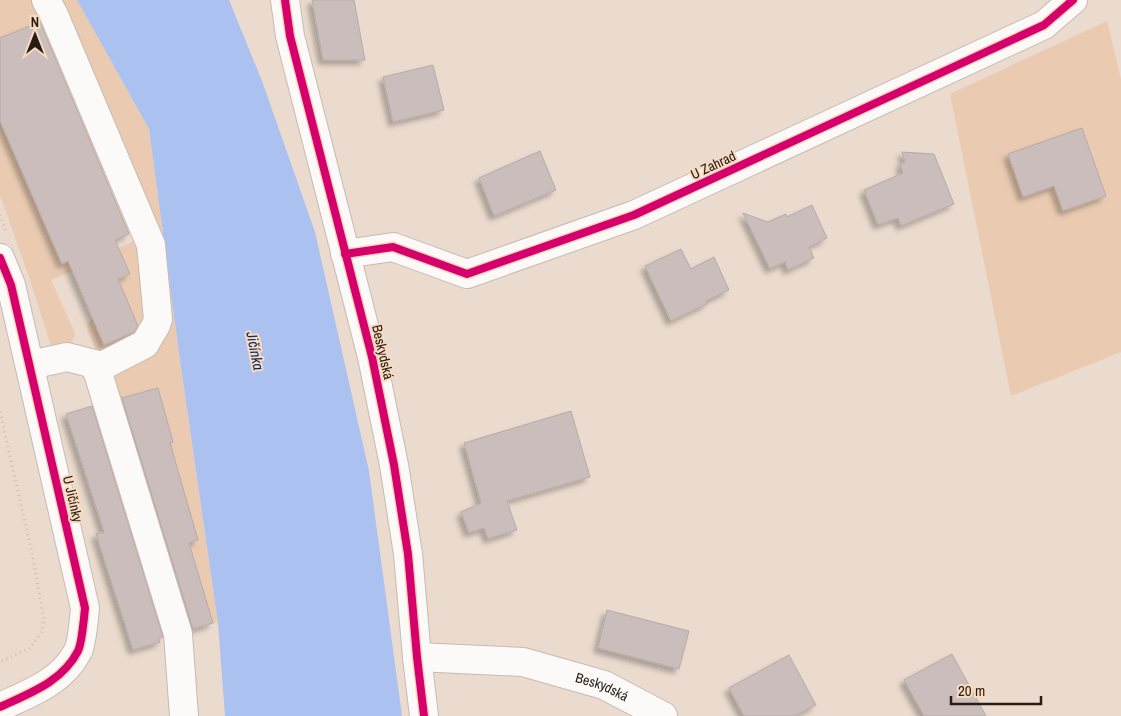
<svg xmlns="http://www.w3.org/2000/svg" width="1121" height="716" font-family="'Archivo Narrow',sans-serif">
	<defs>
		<filter id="shadow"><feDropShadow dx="-4.5" dy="4.5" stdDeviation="2.5" flood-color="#0004"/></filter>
	</defs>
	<rect width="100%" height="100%" fill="#ebdbce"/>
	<g fill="#eacbb1">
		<polygon points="0,0 40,0 56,54 41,21 0,38"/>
		<polygon points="51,0 77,0 149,129 180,360 218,623 213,623 189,543 198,540 169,443 173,442 157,389 121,399 120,395 104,370 164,319"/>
		<polygon points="1107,21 1121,79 1121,352 1011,396 950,94"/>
		<polygon points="0,121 61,264 80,254 73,271 51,280 75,333 73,340 65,349 52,349 29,277 0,195"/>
		<polygon points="137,239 151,324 100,361 86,326 91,320 98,317 100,322 95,325 104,345 139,329 118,280 130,274 119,248"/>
	</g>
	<polygon fill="#abc2f0" points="77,0 229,0 262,81 315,232 369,471 402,716 225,716 218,623 180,360 149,129"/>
	<g fill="#cbbdbb" stroke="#b6aaa7" filter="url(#shadow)">
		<polygon points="312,0 354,0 365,60 323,60"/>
		<polygon points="40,22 129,234 115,240 130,274 118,279 138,326 134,332 104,345 68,261 62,264 0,121 0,38"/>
		<polygon points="433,65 444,110 393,122 383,77"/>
		<polygon points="1082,128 1106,196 1063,211 1054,186 1023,197 1008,154"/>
		<polygon points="540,151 556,190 494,216 479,178"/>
		<polygon points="902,152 934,154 954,204 901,226 898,218 878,225 864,190 903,173 900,164 905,162"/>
		<polygon points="812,205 827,238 809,247 814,258 788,270 785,262 770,269 743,213 768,222 786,214 787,217"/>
		<polygon points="681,249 691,269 714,257 729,290 706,301 707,304 671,321 645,266"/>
		<polygon points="158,388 173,442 170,443 198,540 189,543 213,623 193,629 122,398"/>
		<polygon points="92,406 163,637 159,639 160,642 133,650 96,534 104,532 66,414"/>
		<polygon points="571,411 590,477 507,501 517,530 488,539 484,528 469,533 461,512 481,503 464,443"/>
		<polygon points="607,610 689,631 679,669 598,648"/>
		<polygon points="952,654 986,716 924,716 904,680"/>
		<polygon points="789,655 816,705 795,716 744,716 729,688"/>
	</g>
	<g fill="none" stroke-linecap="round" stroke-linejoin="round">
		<defs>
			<g id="minor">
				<polyline points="285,0 290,36 372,357 394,465 408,554 417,657 424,716"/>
				<polyline points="345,254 393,247 467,274 634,215 1044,25 1073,0"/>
				<path d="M0 258 11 285 85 608C84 618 82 643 78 651 62 682 30 693 0 707"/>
				<polyline points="93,364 98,373 178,634 184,716"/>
				<polyline points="30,365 67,357 102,366 145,344 156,325 158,319 151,245 54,15 46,0"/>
				<path id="s1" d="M417 657 523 662 604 685 663 716"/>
			</g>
		</defs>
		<use href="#minor" stroke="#c7bab0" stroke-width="30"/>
		<g stroke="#c5c0bb" stroke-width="3" stroke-dasharray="1 4" stroke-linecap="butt">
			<polyline points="0,215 6,231"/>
			<polyline points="0,412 32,553 44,619 42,632 30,648 0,662"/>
		</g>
		<use href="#minor" stroke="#fcfaf8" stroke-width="28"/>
		<defs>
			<g id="cycleway">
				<polyline points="285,0 290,36 372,357 394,465 408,554 417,657 424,716"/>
				<polyline points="345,254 393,247 467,274 634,215 1044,25 1073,0"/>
				<path d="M0 258 11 285 85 608C84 618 82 643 78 651 62 682 30 693 0 707"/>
			</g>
		</defs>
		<use href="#cycleway" stroke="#f8dac1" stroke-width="11"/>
		<use href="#cycleway" stroke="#d6006c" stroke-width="8"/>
	</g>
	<g text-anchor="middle" stroke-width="4" stroke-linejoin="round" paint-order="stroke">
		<g font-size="14" fill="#271d14" stroke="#f8dac1">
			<text transform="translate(713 165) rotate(-25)" y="5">U Zahrad</text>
			<text transform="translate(383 352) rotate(77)" y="5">Beskydská</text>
			<text transform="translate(73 499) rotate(77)" y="5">U Jičínky</text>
			<text dy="5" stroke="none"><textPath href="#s1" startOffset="189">Beskydská</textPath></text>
		</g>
		<g font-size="15" font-style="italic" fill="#062762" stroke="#f8dac1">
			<text transform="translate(255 351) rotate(79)" y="5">Jičínka</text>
		</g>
	</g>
	<g transform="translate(35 35)" stroke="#f8dac1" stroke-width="4" paint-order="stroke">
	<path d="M0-4L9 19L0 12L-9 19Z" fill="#271d14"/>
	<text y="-8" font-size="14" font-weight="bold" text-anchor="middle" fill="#271d14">N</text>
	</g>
	<path d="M951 696v8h90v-8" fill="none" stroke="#271d14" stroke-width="2.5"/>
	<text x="958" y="696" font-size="15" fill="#271d14" stroke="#f8dac1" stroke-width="4" paint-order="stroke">20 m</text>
</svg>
